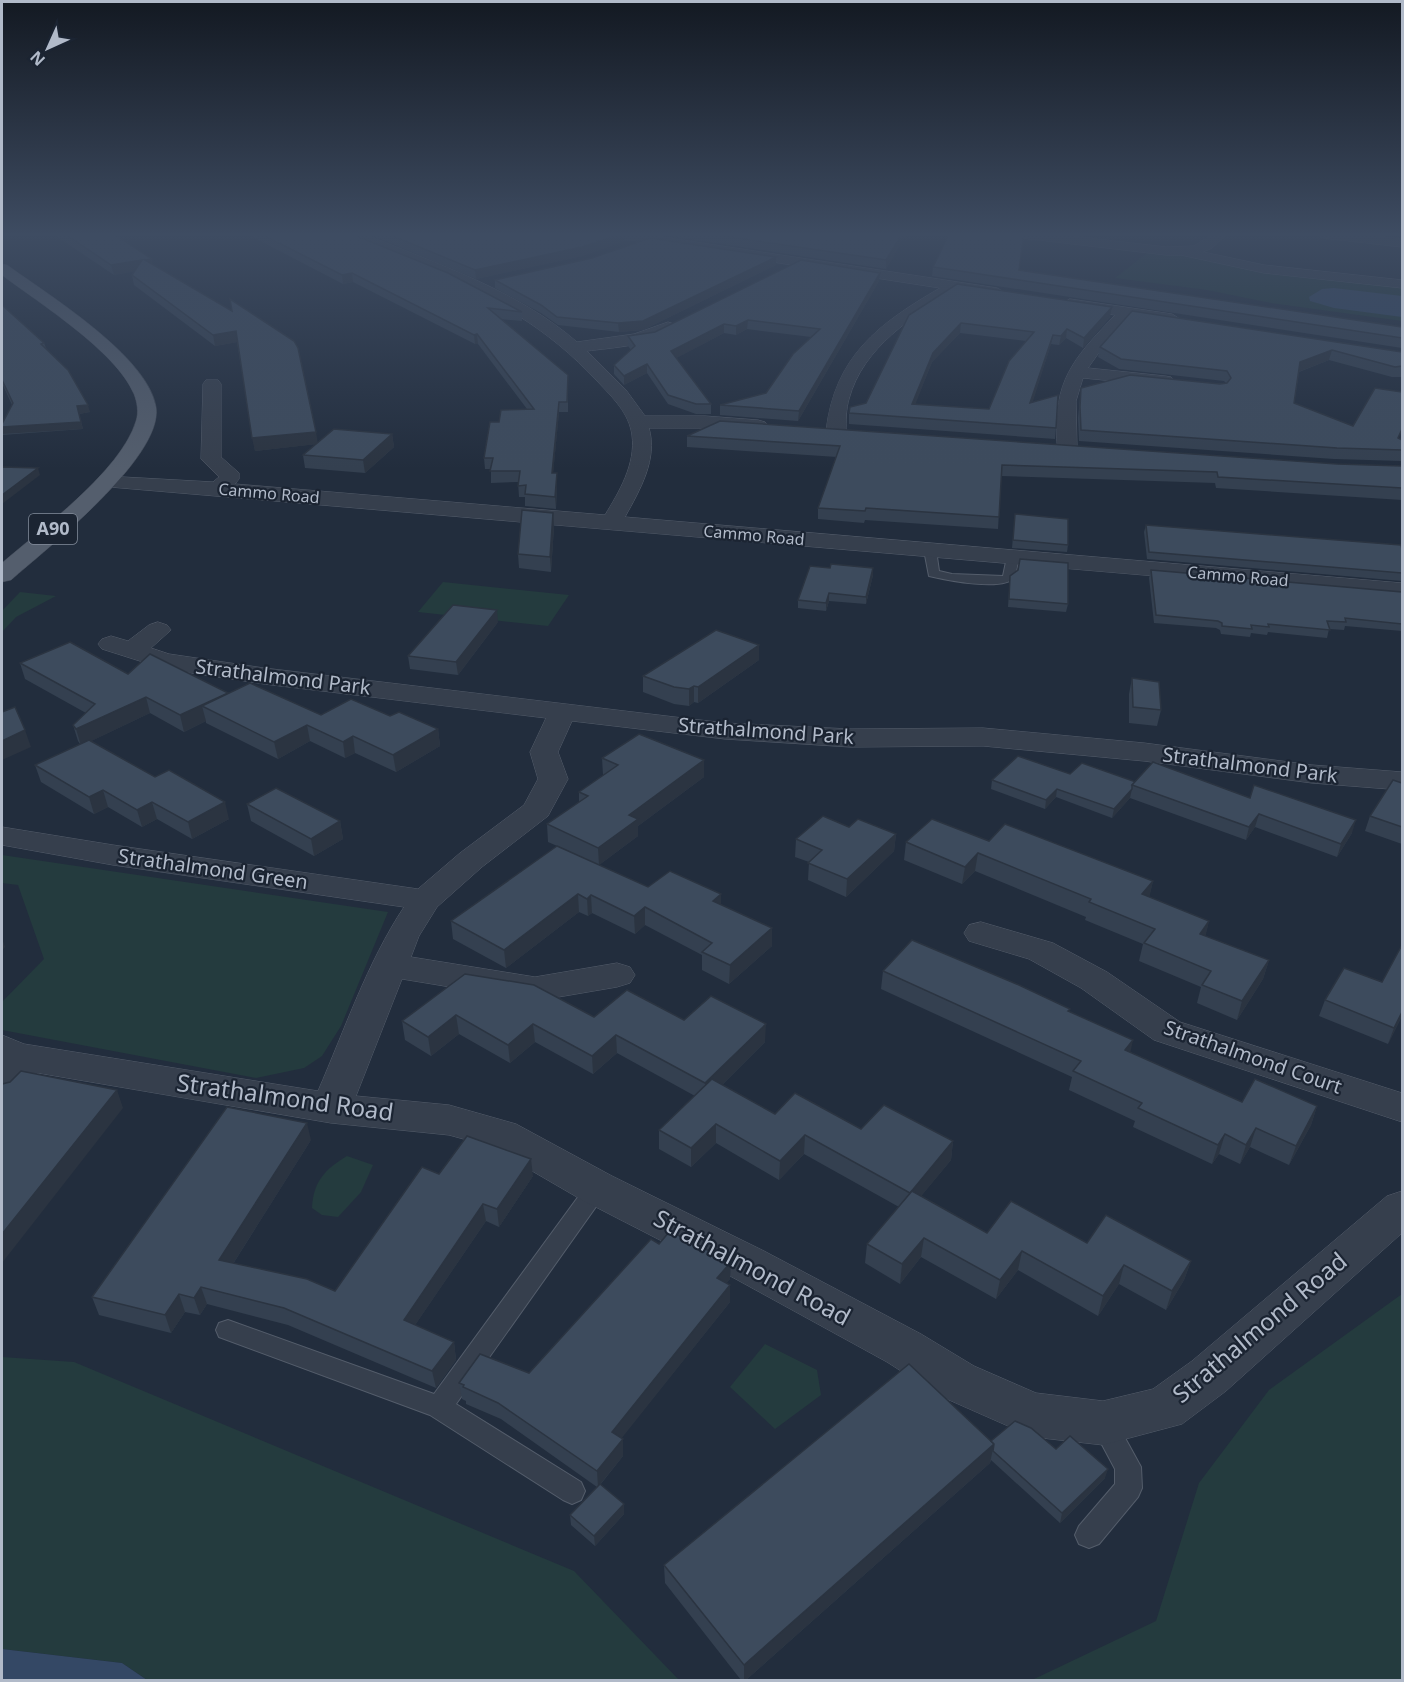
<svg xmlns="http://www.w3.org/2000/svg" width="1404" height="1682" font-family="'Noto Sans',sans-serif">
	<rect width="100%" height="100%" fill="#222d3d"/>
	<g fill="#243b3e">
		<polygon points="1147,253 1184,255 1225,265 1402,286 1402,321 1271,303 1207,290 1115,278"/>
		<polygon points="443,582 569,595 548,626 418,612"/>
		<polygon points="20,592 56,596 16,617 2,632 2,611"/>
		<polygon points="2,855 388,912 341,1026 322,1056 304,1068 256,1078 2,1030 2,1002 44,959 18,885 2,883"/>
		<path d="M347 1156 373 1165 361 1192 338 1217 322 1215 312 1208C313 1182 325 1169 347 1156Z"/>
		<polygon points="1402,1294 1402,1680 1032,1680 1156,1621 1199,1483 1269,1390"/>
		<polygon points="765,1344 817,1370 821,1395 775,1429 730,1387"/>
		<polygon points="2,1357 74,1362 574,1571 679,1680 147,1680 122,1663 2,1649"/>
	</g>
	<g fill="#344865">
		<polygon points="1334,288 1402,296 1402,317 1334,308 1310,301 1309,297 1322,289"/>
		<polygon points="2,1649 122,1663 147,1680 2,1680"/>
	</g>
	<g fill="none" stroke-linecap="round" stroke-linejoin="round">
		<defs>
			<g id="lane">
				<path d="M930 546 936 550 939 571 952 574 1003 576 1007 557 1009 554H1017L1019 557 1015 577C1004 592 946 580 929 576L924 550Z"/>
				<polygon points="597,1179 605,1182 608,1188 605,1194 456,1404 581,1482 585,1491 581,1500 572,1504 563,1500 430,1415 219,1337 216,1330 219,1323 228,1320 434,1394 589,1182"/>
				<polygon points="1104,1412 1113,1416 1141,1467 1142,1488 1138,1497 1099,1544 1089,1548 1079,1544 1075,1535 1079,1526 1115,1484 1115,1469 1091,1424 1095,1416"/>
			</g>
			<g id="street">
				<path d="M346 234H364C437 264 517 290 577 342L634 334 668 322 674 324 676 327C661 345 609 348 587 351L626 390 645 416H705L758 420 765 422 768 426 765 430 758 432 705 428H649C658 459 640 490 625 517L1402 583V597L98 486 95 482 98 478 105 476 213 482 219 477 201 459 203 384 206 380H218L221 384V457L239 473V479L235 484 605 515C619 492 636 464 632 435 629 413 613 398 598 382 546 326 495 299 425 269 408 262 357 245 346 234Z"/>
				<path d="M611 234H643L997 288 1004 292 997 296 956 290C913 316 863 347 849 399 846 409 846 421 846 431L843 435H829L826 431C835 356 878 324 940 288L618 238Z"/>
				<polygon points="1015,234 1054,234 1166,247 1194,246 1213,234 1227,234 1212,248 1203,252 1264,265 1402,280 1402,288 1264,273 1181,255 1166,255 1022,238"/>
				<polygon points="1316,234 1356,234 1402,239 1402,247 1323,238"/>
				<path d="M1070 299 1172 314 1180 319 1172 324 1130 318 1100 351 1088 368 1165 376 1171 377 1174 381 1171 385 1165 386 1083 378 1076 401 1077 448 1074 452H1060C1056 446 1057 438 1057 430 1055 376 1080 352 1115 315L1065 307 1062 304Z"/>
				<path d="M158 622 167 625 171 630 151 648 169 654 264 668 725 723 850 729 983 728 1144 743 1312 765 1402 772V790L1312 783 1144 761 983 746 850 747 725 739 572 721 558 752 568 779 548 816 482 867 437 907 419 936 411 957 535 977 617 963 630 967 635 975 630 983 617 987 535 1001 402 979 356 1096 449 1105 516 1124 612 1176 764 1251 921 1334 974 1366 1036 1393 1103 1401 1153 1389 1192 1361 1387 1196 1402 1191V1233L1226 1391 1182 1424 1103 1445 1033 1437 940 1396 887 1362 732 1277 582 1200 489 1146 449 1135 331 1123 38 1073 16 1098 2 1102V1035L24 1044 318 1091C345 1029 367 963 404 907L113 865 2 845V827L113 845 418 889 460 853 524 805 538 779 530 752 546 718 264 684 165 669 102 649 98 644 102 639 111 636 128 641 149 625Z"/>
				<polygon points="981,922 1053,943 1107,972 1180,1022 1402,1093 1402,1122 1154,1040 1081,988 1029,959 969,941 964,933 969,925"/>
			</g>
			<path id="primary" d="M2 264 7 265C47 294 148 356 156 407 164 457 46 549 11 580L2 582V563C41 529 121 471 136 421 139 412 137 402 134 394 116 351 39 303 2 275Z"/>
		</defs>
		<use href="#lane" stroke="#545d6b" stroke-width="2"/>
		<use href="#street" stroke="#545d6b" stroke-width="1"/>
		<use href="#primary" stroke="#3f4856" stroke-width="1"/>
		<use href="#lane" fill="#363f4d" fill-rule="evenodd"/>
		<use href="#street" fill="#363f4d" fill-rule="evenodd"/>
		<use href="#primary" fill="#545e6d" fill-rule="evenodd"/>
	</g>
	<g fill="#344050" fill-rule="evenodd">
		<polygon points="53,234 114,234 153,264 232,311 318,443 392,434 394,447 365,473 305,468 303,455 316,444 255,451 237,342 215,346 134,285 132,275 134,271 114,275"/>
		<polygon points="247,234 353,234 522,312 522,321 500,319 568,375 568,412 559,412 553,473 557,473 557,485 556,509 525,506 525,497 519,497 518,482 491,483 491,469 485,469 484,458 499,422 527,409 478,344 475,344 353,282 343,284"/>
		<polygon points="369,234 624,234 624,241 582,256 476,279"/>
		<polygon points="657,234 906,234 886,269"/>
		<polygon points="1072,234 1094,234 1091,236"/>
		<polygon points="776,257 776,265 643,330 619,332 558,325 541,313 495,288 495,280"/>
		<polygon points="933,267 1019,270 1402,327 1402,348 932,276"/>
		<polygon points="880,273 879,281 798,421 720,415 720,405 766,393 811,337 747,329 736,335 724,333 676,358 711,404 711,414 696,414 668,404 647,373 624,385 614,374 614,365 631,350 628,346 628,336 655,332"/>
		<path d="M957 284 1110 317 1083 348 1066 338 1059 345 1051 344 1032 402 1056 428 1055 439 849 424V413L866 403ZM960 333 1026 341 989 409 915 404 932 362Z"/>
		<polygon points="2,305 44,343 46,348 90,412 79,414 83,429 2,435 12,405 2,383"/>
		<polygon points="1132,311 1402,352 1402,377 1392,377 1329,360 1299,372 1294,403 1353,426 1402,440 1402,461 1334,459 1079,441 1078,418 1081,388 1226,383 1224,381 1119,369 1098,357 1100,347"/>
		<polygon points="687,436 1337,464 1402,466 1402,500 1216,488 1215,483 1001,476 998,529 865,520 864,523 818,519 818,508 837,457 687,447"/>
		<polygon points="553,513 554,527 551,572 519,568 518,554"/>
		<polygon points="1015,514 1068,545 1067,552 1012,548"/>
		<polygon points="1146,525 1402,549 1402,581 1147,559 1144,532"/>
		<polygon points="830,568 873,568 873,575 866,604 829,601 826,611 798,608 798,600"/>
		<polygon points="1151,570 1402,592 1402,631 1345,626 1344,630 1329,629 1327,638 1268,632 1267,635 1251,633 1250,637 1221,634 1220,630 1216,628 1154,623 1149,578"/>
		<polygon points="1010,576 1068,604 1066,612 1008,607"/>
		<polygon points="498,622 458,675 410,669 408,656"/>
		<polygon points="759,660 698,703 694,702 689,706 674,704 643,692 643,676"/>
		<polygon points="20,663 128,674 228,694 321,715 390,716 438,729 440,746 396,772 355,753 345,758 310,741 278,759 206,723 206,721 184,732 150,713 91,741 229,819 192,839 157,819 142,827 108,807 94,814 41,782 35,765 80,744 78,741 73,725 86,713 25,679"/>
		<polygon points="1132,678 1161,710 1157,726 1129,723 1129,694"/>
		<polygon points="602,758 704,760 704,777 638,826 638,836 599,865 648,887 721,894 721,905 772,946 729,984 702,970 702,955 645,925 635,934 592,913 588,916 579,912 506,968 453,939 451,921 569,851 548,842 547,824 579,802 579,792 603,775"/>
		<polygon points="1070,774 1136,782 1250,798 1352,833 1337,857 1255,827 1246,840 1130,798 1112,818 1056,797 1045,809 991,789 992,780"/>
		<polygon points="1402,783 1402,844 1365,831 1370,816"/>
		<polygon points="247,804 340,821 343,839 314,856 251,821"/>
		<polygon points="849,827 896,834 894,851 846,897 808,880 809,862 795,857 796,839"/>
		<polygon points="989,841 1153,881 1149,897 1209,921 1205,936 1269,960 1263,979 1237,1020 1197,1003 1201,987 1139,961 1143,944 1085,920 1086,917 975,871 962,884 904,860 906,842"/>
		<polygon points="1402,945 1402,1016 1388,1044 1319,1016 1325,1000 1382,982"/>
		<polygon points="883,971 1069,1012 1130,1052 1242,1102 1317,1106 1311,1125 1289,1165 1250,1147 1240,1164 1219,1154 1212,1164 1133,1127 1135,1121 1069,1090 1072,1077 881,989"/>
		<polygon points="465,974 594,1017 684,1020 765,1042 722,1085 775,1114 861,1129 953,1141 951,1160 921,1196 987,1233 1087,1243 1191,1261 1184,1280 1166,1310 1119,1284 1098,1316 1018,1270 996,1299 921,1257 900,1284 865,1263 867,1244 899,1207 804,1154 779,1180 716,1143 691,1167 659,1149 659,1130 695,1096 617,1053 593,1074 535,1042 510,1063 459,1034 431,1056 405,1040 402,1021"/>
		<polygon points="311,1140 233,1264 335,1291 439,1174 533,1176 499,1227 486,1221 415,1325 454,1342 456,1360 436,1388 288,1325 207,1304 200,1315 185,1312 171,1333 99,1315 92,1297"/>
		<polygon points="659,1244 731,1262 730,1279 726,1283 730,1302 621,1438 623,1439 623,1456 600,1485 624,1514 595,1546 571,1525 570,1515 597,1487 501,1419 466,1404 466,1401 462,1399 459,1383 529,1373"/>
		<polygon points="991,1441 1056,1449 1105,1478 1060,1523 991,1460 990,1463 746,1680 741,1680 665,1583 664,1565"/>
	</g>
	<g fill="#2b3441">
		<polygon points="621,234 624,234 624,241 582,256 476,279 475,270"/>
		<polygon points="902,234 906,234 886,269 886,260"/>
		<polygon points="776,257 776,265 643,330 619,332 618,323"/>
		<polygon points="152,259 154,268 145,260"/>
		<polygon points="142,260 144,270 114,275 111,265"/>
		<polygon points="352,273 353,282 343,284 342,275"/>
		<polygon points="880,273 879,281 798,421 799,411"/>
		<polygon points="1112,307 1110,317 1083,348 1084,338"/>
		<polygon points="748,320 747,329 736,335 736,326"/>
		<polygon points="961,323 960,333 932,362 911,415 912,404 933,353"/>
		<polygon points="724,324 724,333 671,361 671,351"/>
		<polygon points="1067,329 1066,338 1059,345 1061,336"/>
		<polygon points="236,331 238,342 215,346 213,335"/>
		<polygon points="477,334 478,344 475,344 474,335"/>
		<polygon points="1053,335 1051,344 1029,414 1030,403"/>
		<polygon points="1332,350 1329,360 1298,372 1300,362"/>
		<polygon points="647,364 647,373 624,385 624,376"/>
		<polygon points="559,402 559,412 552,485 552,473"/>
		<polygon points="88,405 90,412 79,414 77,406"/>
		<polygon points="81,422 83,429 2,434 2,427"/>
		<polygon points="316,432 318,444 255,451 252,438"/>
		<polygon points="392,434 394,447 365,473 363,460"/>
		<polygon points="38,468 40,475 2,504 2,495"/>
		<polygon points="557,473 557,485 556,509 555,497"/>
		<polygon points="553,513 554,527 551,572 550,557"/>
		<polygon points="873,568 873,575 866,604 866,597"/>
		<polygon points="829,593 829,601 826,611 826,603"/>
		<polygon points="497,610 498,622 458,675 456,662"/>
		<polygon points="759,645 759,660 698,703 698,687"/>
		<polygon points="694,686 694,702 689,706 689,689"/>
		<polygon points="228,693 231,709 202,706 206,721 184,732 180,715"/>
		<polygon points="146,697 150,713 81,746 76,729"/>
		<polygon points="307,725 310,741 278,759 274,742"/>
		<polygon points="438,729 440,746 396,772 393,755"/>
		<polygon points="25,730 31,747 2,760 2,741"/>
		<polygon points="353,736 355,753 345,758 343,742"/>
		<polygon points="704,760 704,777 638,826 638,836 599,865 598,848 629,815"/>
		<polygon points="1057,789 1056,797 1045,809 1046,800"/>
		<polygon points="1132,789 1130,798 1112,818 1114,809"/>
		<polygon points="103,790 108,807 94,814 89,797"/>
		<polygon points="152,802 157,819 142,827 137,810"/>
		<polygon points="225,802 229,819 192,839 188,822"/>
		<polygon points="1259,814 1255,827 1246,840 1249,827"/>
		<polygon points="1356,820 1352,833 1337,857 1341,844"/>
		<polygon points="340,821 343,839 314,856 311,839"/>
		<polygon points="896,834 894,851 846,897 847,879"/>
		<polygon points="978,853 975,871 962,884 965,867"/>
		<polygon points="1153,881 1149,899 1142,894"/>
		<polygon points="578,894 579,912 506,968 504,950"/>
		<polygon points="721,894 721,912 713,901"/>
		<polygon points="591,895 592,913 588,916 587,899"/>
		<polygon points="645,907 645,925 635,934 634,916"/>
		<polygon points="1209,921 1205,939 1200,934"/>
		<polygon points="772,928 772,946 729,984 730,965"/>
		<polygon points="2,938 5,947 2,951"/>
		<polygon points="1269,960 1263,979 1237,1020 1242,1001"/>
		<polygon points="1402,1012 1402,1016 1388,1044 1394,1028"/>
		<polygon points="456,1015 459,1034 431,1056 428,1037"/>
		<polygon points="533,1024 535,1042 510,1063 508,1045"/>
		<polygon points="766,1024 765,1042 705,1102 705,1083"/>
		<polygon points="616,1035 617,1053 593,1074 592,1056"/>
		<polygon points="1133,1040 1129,1059 1125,1050"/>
		<polygon points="117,1090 123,1108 2,1263 2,1234"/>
		<polygon points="1317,1106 1311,1125 1289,1165 1296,1146"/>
		<polygon points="307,1123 311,1140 224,1278 219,1260"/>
		<polygon points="716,1124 716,1143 691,1167 691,1148"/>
		<polygon points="1256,1128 1250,1147 1240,1164 1246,1145"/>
		<polygon points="1225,1134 1219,1154 1212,1164 1218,1145"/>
		<polygon points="805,1135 804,1154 779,1180 780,1161"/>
		<polygon points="953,1141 951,1160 908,1212 910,1193"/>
		<polygon points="531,1159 533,1176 499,1227 497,1209"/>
		<polygon points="483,1204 486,1221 407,1337 404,1320"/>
		<polygon points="924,1238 921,1257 900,1284 902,1264"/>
		<polygon points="1022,1251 1018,1270 996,1299 1000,1280"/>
		<polygon points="1191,1261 1184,1280 1166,1310 1172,1291"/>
		<polygon points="731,1262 730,1279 717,1295 717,1278"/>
		<polygon points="1124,1265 1119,1284 1098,1316 1103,1296"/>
		<polygon points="730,1285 730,1302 613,1449 612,1432"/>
		<polygon points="201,1287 207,1304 200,1315 194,1298"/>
		<polygon points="179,1294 185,1312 171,1333 165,1315"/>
		<polygon points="454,1342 456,1360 436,1388 432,1371"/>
		<polygon points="623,1439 623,1456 598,1487 597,1471"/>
		<polygon points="994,1444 990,1463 746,1680 744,1680 744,1665"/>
		<polygon points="1108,1469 1105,1478 1060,1523 1062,1513"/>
		<polygon points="624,1504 624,1514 595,1546 594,1536"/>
	</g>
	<g fill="#3d4b5d" stroke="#2b3441" stroke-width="1.5" fill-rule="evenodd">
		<polygon points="65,234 114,234 152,259 145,260 232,311 230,299 294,341 298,348 316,432 252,438 236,331 213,335 132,275 142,260 111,265"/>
		<polygon points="261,234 353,234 359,237 448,273 522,312 488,308 568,375 567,402 559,402 552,473 557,473 555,497 525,494 526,485 518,486 520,471 490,471 493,458 484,458 490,422 499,422 501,410 534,409 477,334 474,335 352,273 342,275"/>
		<polygon points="388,234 621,234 582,247 475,270"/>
		<polygon points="710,234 902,234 886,260"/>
		<polygon points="949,234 1024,234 1019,270 1402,327 1402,338 933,267"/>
		<polygon points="650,238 776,257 643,321 618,323 557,317 541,305 495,280 592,258"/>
		<polygon points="801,260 880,273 799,411 720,405 766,393 793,354 820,329 748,320 736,326 724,324 671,351 711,404 696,404 668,395 647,364 624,376 614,365 635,346 628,336 655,332"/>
		<path d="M957 284 1112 307 1084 338 1067 329 1061 336 1053 335 1030 403 1058 395 1056 428 849 413 850 407 866 403 909 315ZM961 323 1034 332 1009 361 989 409 912 404 933 353Z"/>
		<polygon points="2,305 44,343 41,344 68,370 88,405 77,406 81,422 2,427 2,424 13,403 2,380"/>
		<polygon points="1132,311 1402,352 1402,366 1395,367 1332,350 1300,362 1294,403 1353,426 1375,388 1402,392 1402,429 1398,438 1402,440 1402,450 1337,448 1081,430 1080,407 1081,388 1130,375 1220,384 1227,383 1231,378 1227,371 1121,359 1100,347"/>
		<polygon points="720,421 1337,464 1402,466 1402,488 1218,477 1217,472 1002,465 999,517 866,508 865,511 818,508 840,446 687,436"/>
		<polygon points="334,429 392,434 363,460 303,455"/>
		<polygon points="2,467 38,468 2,495"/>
		<polygon points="522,510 553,513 550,557 518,554"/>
		<polygon points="1015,514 1068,519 1068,545 1013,540"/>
		<polygon points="1146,525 1401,545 1402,549 1402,573 1149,552"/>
		<polygon points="1020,559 1068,563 1068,604 1009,599 1010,576 1018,570"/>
		<polygon points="831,564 873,568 866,597 829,593 826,603 798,600 810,566 830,568"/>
		<polygon points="1151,570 1402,592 1402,624 1345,618 1346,622 1327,621 1330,630 1268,624 1269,627 1251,625 1252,629 1222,626 1222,623 1218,621 1156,615"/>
		<polygon points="453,605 497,610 456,662 408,656"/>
		<polygon points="716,630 759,645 698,687 694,686 689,689 674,687 643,676"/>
		<polygon points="70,642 128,674 150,654 228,693 180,715 146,697 76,729 73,725 95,704 20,663"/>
		<polygon points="1132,678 1159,682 1161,710 1133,707"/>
		<polygon points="250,683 321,715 351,699 390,716 399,712 438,729 393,755 353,736 343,742 307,725 274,742 202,706"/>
		<polygon points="15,707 25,730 2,741 2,712"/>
		<polygon points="639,734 704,760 629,815 638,819 598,848 547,824 588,796 579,792 618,765 602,758"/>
		<polygon points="89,740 155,777 169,770 225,802 188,822 152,802 137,810 103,790 89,797 35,765"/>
		<polygon points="1018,756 1070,774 1082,763 1136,782 1132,785 1132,789 1114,809 1057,789 1046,800 992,780"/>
		<polygon points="1153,762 1250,798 1254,785 1356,820 1341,844 1259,814 1249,827 1132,785"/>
		<polygon points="1393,780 1402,783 1402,827 1370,816"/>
		<polygon points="276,788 340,821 311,839 247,804"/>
		<polygon points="823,816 849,827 858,819 896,834 847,879 808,863 822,850 796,839"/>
		<polygon points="932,819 989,841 1005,824 1153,881 1142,894 1209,921 1200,934 1269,960 1242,1001 1202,985 1211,971 1144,943 1155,929 1089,902 1091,899 978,853 965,867 906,842"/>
		<polygon points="557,846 648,887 670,871 721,894 713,901 772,928 730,965 702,952 712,943 645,907 634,916 591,895 587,899 578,894 504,950 451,921"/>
		<polygon points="912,940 1019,985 1070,1009 1068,1011 1133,1040 1125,1050 1242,1102 1255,1079 1317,1106 1296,1146 1256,1128 1246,1145 1225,1134 1218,1145 1138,1108 1142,1103 1073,1071 1081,1061 883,971"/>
		<polygon points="1402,945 1402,1012 1394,1028 1325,1000 1344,968 1382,982"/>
		<polygon points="465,974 534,985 594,1017 627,990 684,1020 711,996 766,1024 705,1083 616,1035 592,1056 533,1024 508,1045 456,1015 428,1037 402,1021"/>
		<polygon points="21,1071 117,1090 2,1234 2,1084 10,1082"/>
		<polygon points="712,1079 775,1114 795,1093 861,1129 884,1105 953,1141 910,1193 805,1135 780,1161 716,1124 691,1148 659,1130"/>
		<polygon points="227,1107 307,1123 219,1260 307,1279 335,1291 422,1167 439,1174 467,1136 531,1159 497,1209 483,1204 404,1320 454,1342 432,1371 284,1308 201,1287 194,1298 179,1294 165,1315 92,1297"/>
		<polygon points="912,1191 987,1233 1011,1201 1087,1243 1106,1215 1191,1261 1172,1291 1124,1265 1103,1296 1022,1251 1000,1280 924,1238 902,1264 867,1244"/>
		<polygon points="670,1231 731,1262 717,1278 730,1285 612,1432 623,1439 597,1471 498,1403 463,1387 464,1385 459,1383 480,1354 529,1373 651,1239 659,1244"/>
		<polygon points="909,1364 994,1444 744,1665 664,1565"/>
		<polygon points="1015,1421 1031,1428 1056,1449 1070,1436 1108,1469 1062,1513 993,1451 994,1444 991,1441"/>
		<polygon points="600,1484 624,1504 594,1536 570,1515"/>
	</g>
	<linearGradient id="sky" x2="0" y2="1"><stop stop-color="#131922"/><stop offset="0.5" stop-color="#3e4c62"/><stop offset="1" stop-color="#3e4c62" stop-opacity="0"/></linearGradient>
	<rect width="1404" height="469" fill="url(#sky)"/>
	<g text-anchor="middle" stroke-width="4.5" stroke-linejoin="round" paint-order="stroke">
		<g font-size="16" fill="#b1bac9" stroke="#1b2432">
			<text transform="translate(269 493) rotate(5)" y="6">Cammo Road</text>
			<text transform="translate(754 535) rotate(5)" y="6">Cammo Road</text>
			<text transform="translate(1238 576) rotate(5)" y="6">Cammo Road</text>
		</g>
		<rect fill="#1b2432" stroke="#848d9c" stroke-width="1.5" x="29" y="514" width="48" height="30" rx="4.5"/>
		<g font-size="18" font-weight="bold" fill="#b1bac9">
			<text x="53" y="535">A90</text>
		</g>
		<g font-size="20" fill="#b1bac9" stroke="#1b2432">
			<text transform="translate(283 677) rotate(7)" y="7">Strathalmond Park</text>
			<text transform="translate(766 731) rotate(4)" y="7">Strathalmond Park</text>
			<text transform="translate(1250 765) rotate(7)" y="7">Strathalmond Park</text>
			<text transform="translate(213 869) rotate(8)" y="7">Strathalmond Green</text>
			<text transform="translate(1253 1057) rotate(19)" y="7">Strathalmond Court</text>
		</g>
		<g font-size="24" fill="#b1bac9" stroke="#1b2432">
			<text transform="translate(285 1098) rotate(8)" y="8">Strathalmond Road</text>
			<text transform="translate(752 1268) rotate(28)" y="8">Strathalmond Road</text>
			<text transform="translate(1260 1328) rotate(-40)" y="8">Strathalmond Road</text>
		</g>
	</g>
	<rect width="1404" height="1682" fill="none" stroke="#b1bac9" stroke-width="6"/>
	<g transform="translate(48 48) rotate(225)" stroke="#1b2432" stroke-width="4.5" paint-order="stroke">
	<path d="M0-4.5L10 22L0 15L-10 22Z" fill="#b1bac9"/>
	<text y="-9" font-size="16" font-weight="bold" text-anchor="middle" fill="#b1bac9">N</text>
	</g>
</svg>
